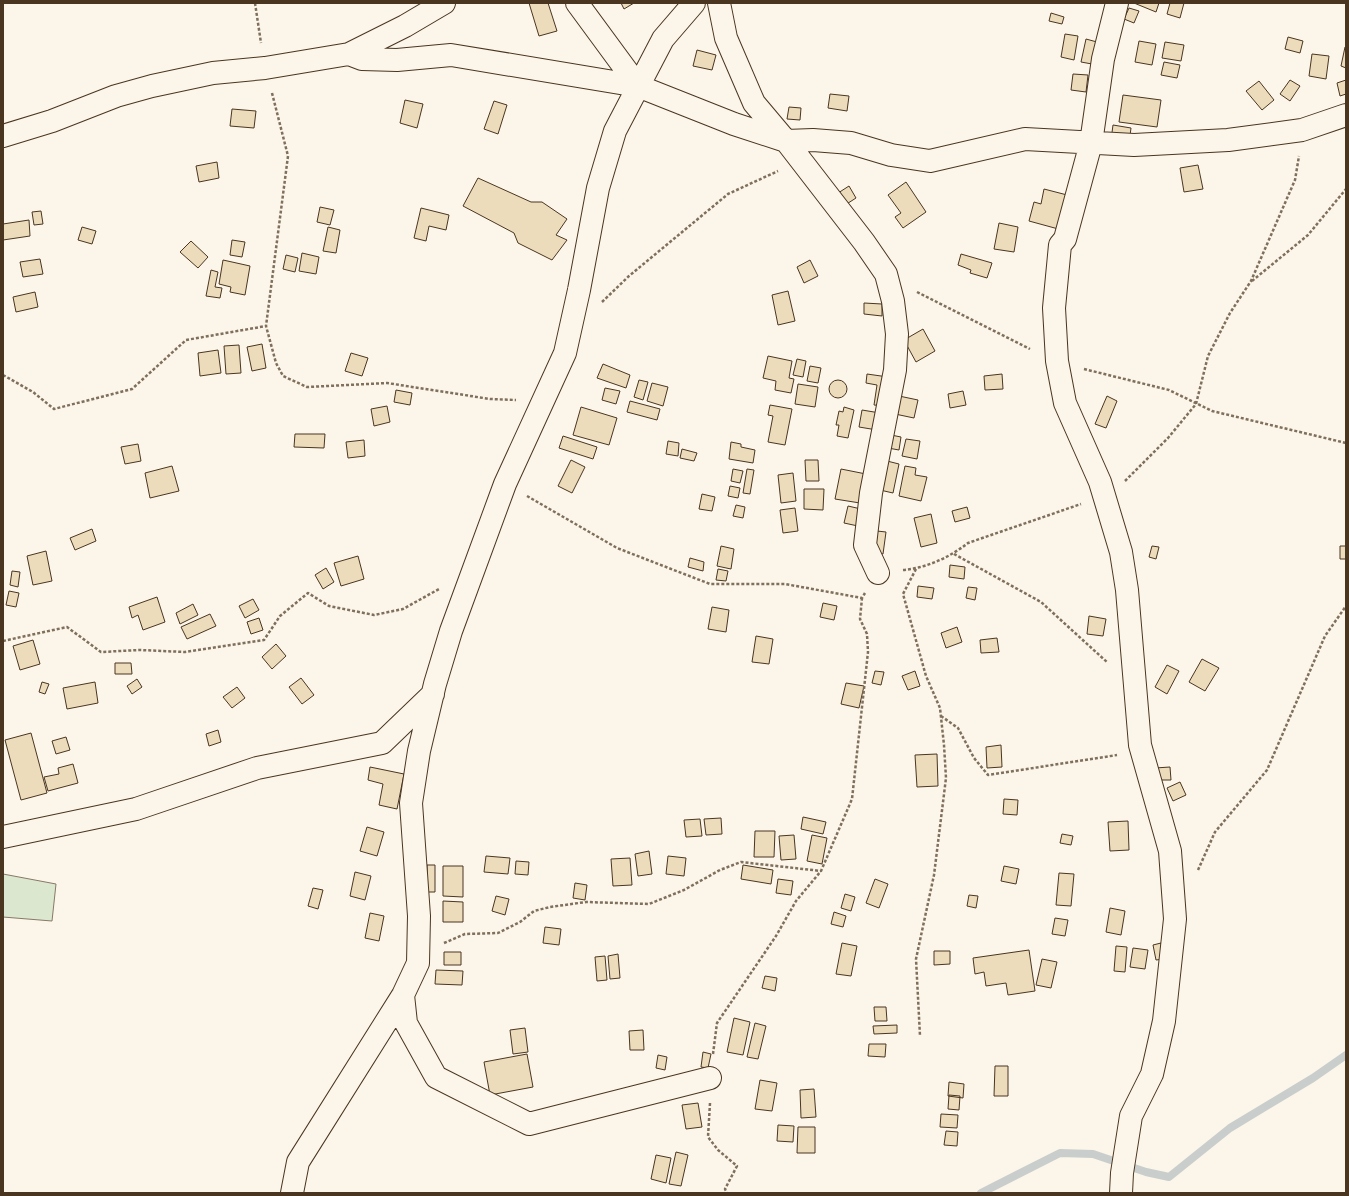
<svg xmlns="http://www.w3.org/2000/svg" width="1349" height="1196" viewBox="0 0 1349 1196" font-family="Rubik,sans-serif">
	<style>
		.grass { fill: #dce7d0; stroke: #887966 }
		.lines { fill: none; stroke-linecap: round; stroke-linejoin: round }
		.stream { stroke: #c9cecd; stroke-width: 8 }
		.building { fill: #ecdcbc; stroke: #4a3520 }
		.minor-casing { stroke: #4a3520; stroke-width: 24 }
		.path { stroke: #7f6f5c; stroke-width: 2.5; stroke-dasharray: 3 2; stroke-linecap: butt }
		.minor { stroke: #fbf6e9; stroke-width: 22 }
	</style>
	<rect width="100%" height="100%" fill="#fbf6e9"/>
	<path class="grass" d="M 3,874 L 56,884 L 52,921 L 3,917 Z"/>
	<g class="lines">
		<path class="stream" d="M 981,1193 L 1060,1153 L 1093,1154 L 1146,1172 L 1169,1177 L 1230,1128 L 1313,1078 L 1346,1055"/>
	</g>
	<path class="building" d="M 529,3 L 548,3 L 557,31 L 539,36 Z
		M 621,3 L 634,3 L 624,9 Z
		M 1134,3 L 1159,3 L 1156,12 Z
		M 1170,3 L 1184,3 L 1180,18 L 1167,14 Z
		M 1129,8 L 1139,11 L 1134,23 L 1124,19 Z
		M 1051,13 L 1064,17 L 1062,24 L 1049,21 Z
		M 1065,34 L 1078,36 L 1074,60 L 1061,57 Z
		M 1288,37 L 1303,41 L 1300,53 L 1285,49 Z
		M 1086,39 L 1097,42 L 1092,64 L 1081,62 Z
		M 1139,41 L 1156,44 L 1152,65 L 1135,62 Z
		M 1165,42 L 1184,45 L 1181,61 L 1162,58 Z
		M 1345,47 L 1346,48 L 1346,68 L 1341,66 Z
		M 697,50 L 716,55 L 712,70 L 693,66 Z
		M 1312,54 L 1329,56 L 1326,79 L 1309,76 Z
		M 1164,62 L 1180,65 L 1177,78 L 1161,75 Z
		M 1073,74 L 1088,75 L 1086,92 L 1071,90 Z
		M 1290,80 L 1300,86 L 1290,101 L 1280,94 Z
		M 1346,80 L 1346,94 L 1340,96 L 1337,83 Z
		M 1259,81 L 1274,100 L 1262,110 L 1246,91 Z
		M 830,94 L 849,96 L 847,111 L 828,108 Z
		M 1123,95 L 1161,100 L 1157,127 L 1119,122 Z
		M 405,100 L 423,104 L 417,128 L 400,123 Z
		M 494,101 L 507,105 L 498,134 L 484,129 Z
		M 789,107 L 801,108 L 800,120 L 787,119 Z
		M 232,109 L 256,111 L 254,128 L 230,126 Z
		M 1113,125 L 1131,128 L 1129,143 L 1111,140 Z
		M 217,162 L 219,178 L 199,182 L 196,166 Z
		M 1198,165 L 1203,189 L 1184,192 L 1180,168 Z
		M 478,178 L 531,202 L 542,202 L 567,219 L 556,235 L 567,240 L 552,260 L 518,243 L 514,233 L 463,206 Z
		M 906,182 L 926,212 L 903,228 L 895,217 L 901,213 L 888,195 Z
		M 849,186 L 856,198 L 842,207 L 835,195 Z
		M 1044,189 L 1071,196 L 1062,230 L 1029,221 L 1034,202 L 1041,204 Z
		M 320,207 L 334,210 L 330,225 L 317,222 Z
		M 421,208 L 449,215 L 446,230 L 429,226 L 426,241 L 414,238 Z
		M 41,211 L 43,224 L 34,225 L 32,212 Z
		M 29,220 L 30,236 L 3,240 L 3,224 Z
		M 999,223 L 1018,227 L 1014,252 L 994,249 Z
		M 82,227 L 96,231 L 92,244 L 78,240 Z
		M 328,227 L 340,230 L 336,253 L 323,251 Z
		M 232,240 L 245,242 L 242,257 L 230,255 Z
		M 191,241 L 208,257 L 198,268 L 180,252 Z
		M 302,253 L 319,257 L 316,274 L 299,271 Z
		M 961,254 L 992,263 L 987,278 L 970,273 L 971,270 L 958,265 Z
		M 286,255 L 298,258 L 295,272 L 283,269 Z
		M 40,259 L 43,274 L 23,277 L 20,262 Z
		M 223,260 L 250,266 L 245,295 L 230,292 L 231,287 L 219,284 Z
		M 810,260 L 818,276 L 804,283 L 797,267 Z
		M 211,270 L 218,272 L 215,287 L 222,288 L 220,298 L 206,296 Z
		M 788,291 L 795,321 L 778,325 L 772,295 Z
		M 35,292 L 38,307 L 16,312 L 13,297 Z
		M 864,303 L 882,304 L 882,316 L 864,314 Z
		M 923,329 L 935,351 L 916,362 L 904,340 Z
		M 262,344 L 266,368 L 252,371 L 247,347 Z
		M 239,345 L 241,373 L 226,374 L 224,346 Z
		M 218,350 L 221,373 L 200,376 L 198,353 Z
		M 351,353 L 368,358 L 362,376 L 345,371 Z
		M 768,356 L 792,361 L 789,378 L 794,379 L 791,393 L 775,390 L 776,381 L 763,378 Z
		M 797,359 L 806,361 L 803,377 L 793,375 Z
		M 603,364 L 630,375 L 626,388 L 597,378 Z
		M 810,366 L 821,368 L 818,383 L 807,381 Z
		M 867,374 L 888,377 L 885,406 L 874,405 L 877,385 L 866,383 Z
		M 1002,374 L 1003,389 L 985,390 L 984,376 Z
		M829 389a9 9 0 1 1 18 0a9 9 0 1 1-18 0Z
		M 639,380 L 648,382 L 643,400 L 634,397 Z
		M 652,383 L 668,387 L 663,406 L 647,401 Z
		M 798,384 L 818,387 L 815,407 L 795,404 Z
		M 605,388 L 620,391 L 616,404 L 602,400 Z
		M 396,390 L 412,393 L 410,405 L 394,402 Z
		M 963,391 L 966,405 L 950,408 L 948,394 Z
		M 899,396 L 918,400 L 914,418 L 895,414 Z
		M 1107,396 L 1117,401 L 1106,428 L 1095,424 Z
		M 630,401 L 660,409 L 657,420 L 627,412 Z
		M 770,405 L 792,409 L 785,445 L 768,442 L 773,416 L 768,415 Z
		M 387,406 L 390,422 L 374,426 L 371,409 Z
		M 581,407 L 617,418 L 609,445 L 573,435 Z
		M 844,407 L 854,410 L 848,438 L 837,436 L 839,425 L 836,425 L 839,411 L 843,412 Z
		M 862,410 L 880,413 L 877,430 L 859,427 Z
		M 295,434 L 325,434 L 324,448 L 294,447 Z
		M 891,435 L 901,437 L 899,450 L 888,448 Z
		M 563,436 L 597,447 L 593,459 L 559,448 Z
		M 906,439 L 920,441 L 917,459 L 902,456 Z
		M 364,440 L 365,456 L 348,458 L 346,442 Z
		M 668,441 L 679,443 L 678,456 L 666,454 Z
		M 731,442 L 741,444 L 741,447 L 755,450 L 753,463 L 729,459 Z
		M 138,444 L 141,461 L 125,464 L 121,447 Z
		M 682,449 L 697,453 L 694,461 L 680,458 Z
		M 571,460 L 585,467 L 572,493 L 558,486 Z
		M 805,460 L 818,460 L 819,481 L 806,481 Z
		M 887,461 L 899,464 L 893,493 L 880,490 Z
		M 172,466 L 179,491 L 150,498 L 145,473 Z
		M 905,466 L 916,468 L 915,475 L 927,477 L 921,501 L 899,496 Z
		M 733,469 L 743,471 L 740,483 L 731,481 Z
		M 747,469 L 754,470 L 750,494 L 743,493 Z
		M 841,469 L 866,474 L 860,503 L 835,499 Z
		M 793,473 L 796,501 L 781,503 L 778,475 Z
		M 730,486 L 740,488 L 738,498 L 728,496 Z
		M 804,489 L 824,489 L 823,510 L 804,509 Z
		M 702,494 L 715,497 L 712,511 L 699,509 Z
		M 736,505 L 745,507 L 743,518 L 733,516 Z
		M 848,506 L 861,509 L 858,526 L 844,523 Z
		M 967,507 L 970,518 L 955,522 L 952,511 Z
		M 795,508 L 798,531 L 783,533 L 780,510 Z
		M 931,514 L 937,543 L 921,547 L 914,518 Z
		M 92,529 L 96,541 L 75,550 L 70,538 Z
		M 877,531 L 886,532 L 883,554 L 874,553 Z
		M 721,546 L 734,549 L 731,569 L 717,566 Z
		M 1152,546 L 1159,547 L 1156,559 L 1149,557 Z
		M 1340,546 L 1346,546 L 1346,559 L 1340,559 Z
		M 46,551 L 52,581 L 33,585 L 27,556 Z
		M 358,556 L 364,579 L 341,586 L 334,563 Z
		M 690,558 L 704,562 L 703,571 L 688,567 Z
		M 950,565 L 965,567 L 964,579 L 949,577 Z
		M 326,568 L 334,582 L 323,589 L 315,575 Z
		M 718,569 L 728,571 L 726,581 L 716,580 Z
		M 12,571 L 20,572 L 18,587 L 10,585 Z
		M 918,586 L 934,588 L 932,599 L 917,597 Z
		M 968,587 L 977,588 L 975,600 L 966,598 Z
		M 9,591 L 19,593 L 16,607 L 6,605 Z
		M 157,597 L 165,622 L 143,630 L 138,615 L 132,618 L 129,607 Z
		M 253,599 L 259,610 L 245,618 L 239,606 Z
		M 823,603 L 837,606 L 834,620 L 820,617 Z
		M 193,604 L 198,615 L 180,624 L 176,613 Z
		M 712,607 L 729,610 L 726,632 L 708,629 Z
		M 210,614 L 216,626 L 187,639 L 181,627 Z
		M 1089,616 L 1106,619 L 1103,636 L 1087,634 Z
		M 259,618 L 263,630 L 251,634 L 247,622 Z
		M 957,627 L 962,642 L 946,648 L 941,633 Z
		M 756,636 L 773,639 L 769,664 L 752,662 Z
		M 997,638 L 999,652 L 981,653 L 980,640 Z
		M 33,640 L 40,664 L 20,670 L 13,646 Z
		M 276,644 L 286,656 L 272,669 L 262,657 Z
		M 1202,659 L 1219,668 L 1205,691 L 1189,682 Z
		M 115,663 L 131,663 L 132,674 L 115,674 Z
		M 1167,665 L 1179,671 L 1167,694 L 1155,687 Z
		M 875,671 L 884,672 L 881,685 L 872,683 Z
		M 915,671 L 920,686 L 908,690 L 902,676 Z
		M 301,678 L 314,695 L 302,704 L 289,687 Z
		M 137,679 L 142,687 L 132,694 L 127,686 Z
		M 42,682 L 49,684 L 45,694 L 39,692 Z
		M 95,682 L 98,703 L 67,709 L 63,688 Z
		M 846,683 L 864,686 L 859,708 L 841,704 Z
		M 237,687 L 245,698 L 232,708 L 223,697 Z
		M 218,730 L 221,742 L 209,746 L 206,734 Z
		M 31,733 L 47,793 L 21,800 L 5,740 Z
		M 66,737 L 70,750 L 56,754 L 52,741 Z
		M 1001,745 L 1002,767 L 987,768 L 986,747 Z
		M 937,754 L 938,786 L 917,787 L 915,755 Z
		M 73,764 L 78,783 L 48,791 L 44,777 L 59,774 L 58,768 Z
		M 370,767 L 404,774 L 397,809 L 379,805 L 383,784 L 368,780 Z
		M 1170,767 L 1171,780 L 1156,780 L 1155,768 Z
		M 1180,782 L 1186,795 L 1173,801 L 1167,788 Z
		M 1004,799 L 1018,800 L 1017,815 L 1003,814 Z
		M 803,817 L 826,822 L 823,834 L 801,829 Z
		M 721,818 L 722,834 L 706,835 L 704,819 Z
		M 700,819 L 702,836 L 686,837 L 684,820 Z
		M 1128,821 L 1129,850 L 1110,851 L 1108,822 Z
		M 367,827 L 384,832 L 377,856 L 360,851 Z
		M 755,831 L 775,831 L 774,857 L 754,857 Z
		M 1062,834 L 1073,836 L 1071,845 L 1060,843 Z
		M 794,835 L 796,859 L 781,860 L 779,836 Z
		M 812,835 L 827,838 L 822,864 L 807,861 Z
		M 649,851 L 652,874 L 638,876 L 635,854 Z
		M 486,856 L 510,858 L 508,874 L 484,872 Z
		M 668,856 L 686,858 L 684,876 L 666,874 Z
		M 630,858 L 632,885 L 613,886 L 611,859 Z
		M 516,861 L 529,862 L 528,875 L 515,874 Z
		M 427,865 L 435,865 L 435,892 L 427,892 Z
		M 743,865 L 773,870 L 771,884 L 741,879 Z
		M 443,866 L 463,866 L 463,897 L 443,896 Z
		M 1004,866 L 1019,869 L 1016,884 L 1001,881 Z
		M 355,872 L 371,876 L 365,900 L 350,896 Z
		M 1059,873 L 1074,874 L 1071,906 L 1056,905 Z
		M 778,879 L 793,881 L 791,895 L 776,893 Z
		M 875,879 L 888,884 L 879,908 L 866,903 Z
		M 575,883 L 587,885 L 585,900 L 573,898 Z
		M 313,888 L 323,890 L 318,909 L 308,906 Z
		M 845,894 L 855,897 L 851,911 L 841,908 Z
		M 969,895 L 978,896 L 976,908 L 967,906 Z
		M 496,896 L 509,899 L 505,915 L 492,911 Z
		M 443,901 L 463,902 L 463,922 L 443,922 Z
		M 1110,908 L 1125,911 L 1121,935 L 1106,932 Z
		M 834,912 L 846,916 L 843,927 L 831,924 Z
		M 370,913 L 384,916 L 379,941 L 365,938 Z
		M 1055,918 L 1068,920 L 1065,936 L 1052,934 Z
		M 545,927 L 561,929 L 559,945 L 543,943 Z
		M 842,943 L 857,946 L 851,976 L 836,974 Z
		M 1161,943 L 1164,959 L 1156,960 L 1153,945 Z
		M 1116,946 L 1127,947 L 1125,972 L 1114,971 Z
		M 1133,948 L 1148,950 L 1145,969 L 1130,967 Z
		M 1029,950 L 1035,991 L 1008,995 L 1006,983 L 986,986 L 984,972 L 975,974 L 973,958 Z
		M 934,951 L 950,951 L 950,964 L 934,965 Z
		M 444,952 L 461,952 L 461,965 L 444,965 Z
		M 618,954 L 620,978 L 610,979 L 608,956 Z
		M 605,956 L 607,980 L 597,981 L 595,957 Z
		M 1042,959 L 1057,962 L 1051,988 L 1036,985 Z
		M 436,970 L 463,971 L 462,985 L 435,984 Z
		M 765,976 L 777,978 L 775,991 L 762,988 Z
		M 874,1007 L 886,1007 L 887,1021 L 875,1021 Z
		M 734,1018 L 750,1022 L 743,1055 L 727,1052 Z
		M 755,1023 L 766,1026 L 758,1059 L 747,1057 Z
		M 897,1025 L 897,1033 L 874,1034 L 873,1026 Z
		M 525,1028 L 528,1052 L 513,1054 L 510,1030 Z
		M 643,1030 L 644,1050 L 630,1050 L 629,1031 Z
		M 869,1044 L 886,1044 L 885,1057 L 868,1056 Z
		M 703,1052 L 711,1054 L 708,1068 L 701,1067 Z
		M 527,1054 L 533,1087 L 490,1095 L 484,1062 Z
		M 658,1055 L 667,1057 L 665,1070 L 656,1068 Z
		M 995,1066 L 1008,1066 L 1008,1096 L 994,1096 Z
		M 760,1080 L 777,1083 L 772,1111 L 755,1109 Z
		M 949,1082 L 964,1084 L 963,1098 L 948,1096 Z
		M 814,1089 L 816,1117 L 801,1118 L 800,1090 Z
		M 949,1095 L 960,1096 L 959,1110 L 948,1109 Z
		M 698,1103 L 702,1127 L 686,1129 L 682,1105 Z
		M 941,1114 L 958,1115 L 957,1128 L 940,1127 Z
		M 778,1125 L 794,1126 L 793,1142 L 777,1141 Z
		M 798,1127 L 815,1127 L 815,1153 L 797,1153 Z
		M 946,1131 L 958,1132 L 957,1146 L 944,1145 Z
		M 676,1152 L 688,1155 L 681,1186 L 669,1184 Z
		M 656,1155 L 671,1158 L 666,1183 L 651,1179 Z"/>
	<g class="lines">
		<g class="minor-casing">
			<path id="minor" d="M 577,3 L 638,86
				M 719,3 L 726,38 L 754,103 L 786,141 L 864,242 L 886,274 L 893,301 L 897,334 L 895,370 L 871,493 L 865,545 L 878,573
				M 1117,3 L 1103,59 L 1091,143 L 1065,239 L 1060,245 L 1054,308 L 1057,361 L 1065,403 L 1100,482 L 1121,552 L 1127,590 L 1140,745 L 1170,851 L 1175,919 L 1164,1021 L 1152,1074 L 1131,1116 L 1122,1173 L 1121,1193
				M 349,54 L 362,59 L 397,60 L 451,55 L 638,86 L 734,124 L 786,141 L 813,140 L 851,143 L 891,155 L 930,161 L 1025,139 L 1134,145 L 1228,140 L 1302,130 L 1346,115
				M 3,136 L 52,121 L 116,96 L 152,86 L 213,73 L 265,68 L 349,54 L 405,26 L 444,3
				M 3,837 L 136,809 L 257,768 L 382,743 L 433,694
				M 403,995 L 406,1023 L 436,1077 L 529,1124 L 710,1078
				M 292,1193 L 298,1162 L 403,995 L 418,963 L 419,916 L 411,803 L 419,751 L 435,684 L 451,631 L 505,484 L 565,353 L 579,290 L 598,188 L 615,131 L 663,39 L 694,3"/>
		</g>
		<path class="path" d="M 255,3 L 261,43
			M 272,93 L 288,156 L 266,326 L 276,363 L 283,376 L 307,387 L 387,383 L 490,399 L 516,400
			M 1252,281 L 1308,235 L 1346,189
			M 917,292 L 1030,349
			M 602,302 L 629,276 L 728,194 L 778,171
			M 1084,369 L 1169,390 L 1212,411 L 1346,443
			M 3,375 L 33,392 L 54,409 L 132,389 L 186,340 L 266,326
			M 1125,481 L 1168,438 L 1196,404 L 1208,356 L 1230,313 L 1251,281 L 1295,180 L 1299,156
			M 527,496 L 617,548 L 710,584 L 785,584 L 862,598 L 865,593
			M 954,554 L 1041,602 L 1108,663
			M 916,569 L 903,594 L 926,676 L 940,708 L 944,745 L 946,778 L 934,875 L 916,959 L 920,1036
			M 903,570 C 927,568 950,557 968,543 L 1081,504
			M 3,641 L 67,627 L 101,652 L 140,650 L 185,652 L 264,640 L 280,616 L 308,593 L 329,606 L 374,615 L 403,609 L 439,589
			M 941,716 L 958,728 L 974,758 L 988,775 L 1117,755
			M 1198,870 L 1215,832 L 1267,770 L 1325,636 L 1346,606
			M 444,943 L 465,934 L 498,933 L 520,922 L 534,911 L 550,907 L 586,902 L 649,904 L 684,890 L 720,870 L 741,862 L 821,871
			M 713,1054 L 717,1023 L 776,936 L 796,901 L 821,871 L 852,799 L 868,652 L 867,634 L 860,619 L 862,598
			M 710,1103 L 708,1137 L 718,1150 L 737,1166 L 725,1189 L 727,1193"/>
		<use href="#minor" class="minor"/>
	</g>
	<rect width="1349" height="1196" fill="none" stroke="#4a3520" stroke-width="8"/>
</svg>
